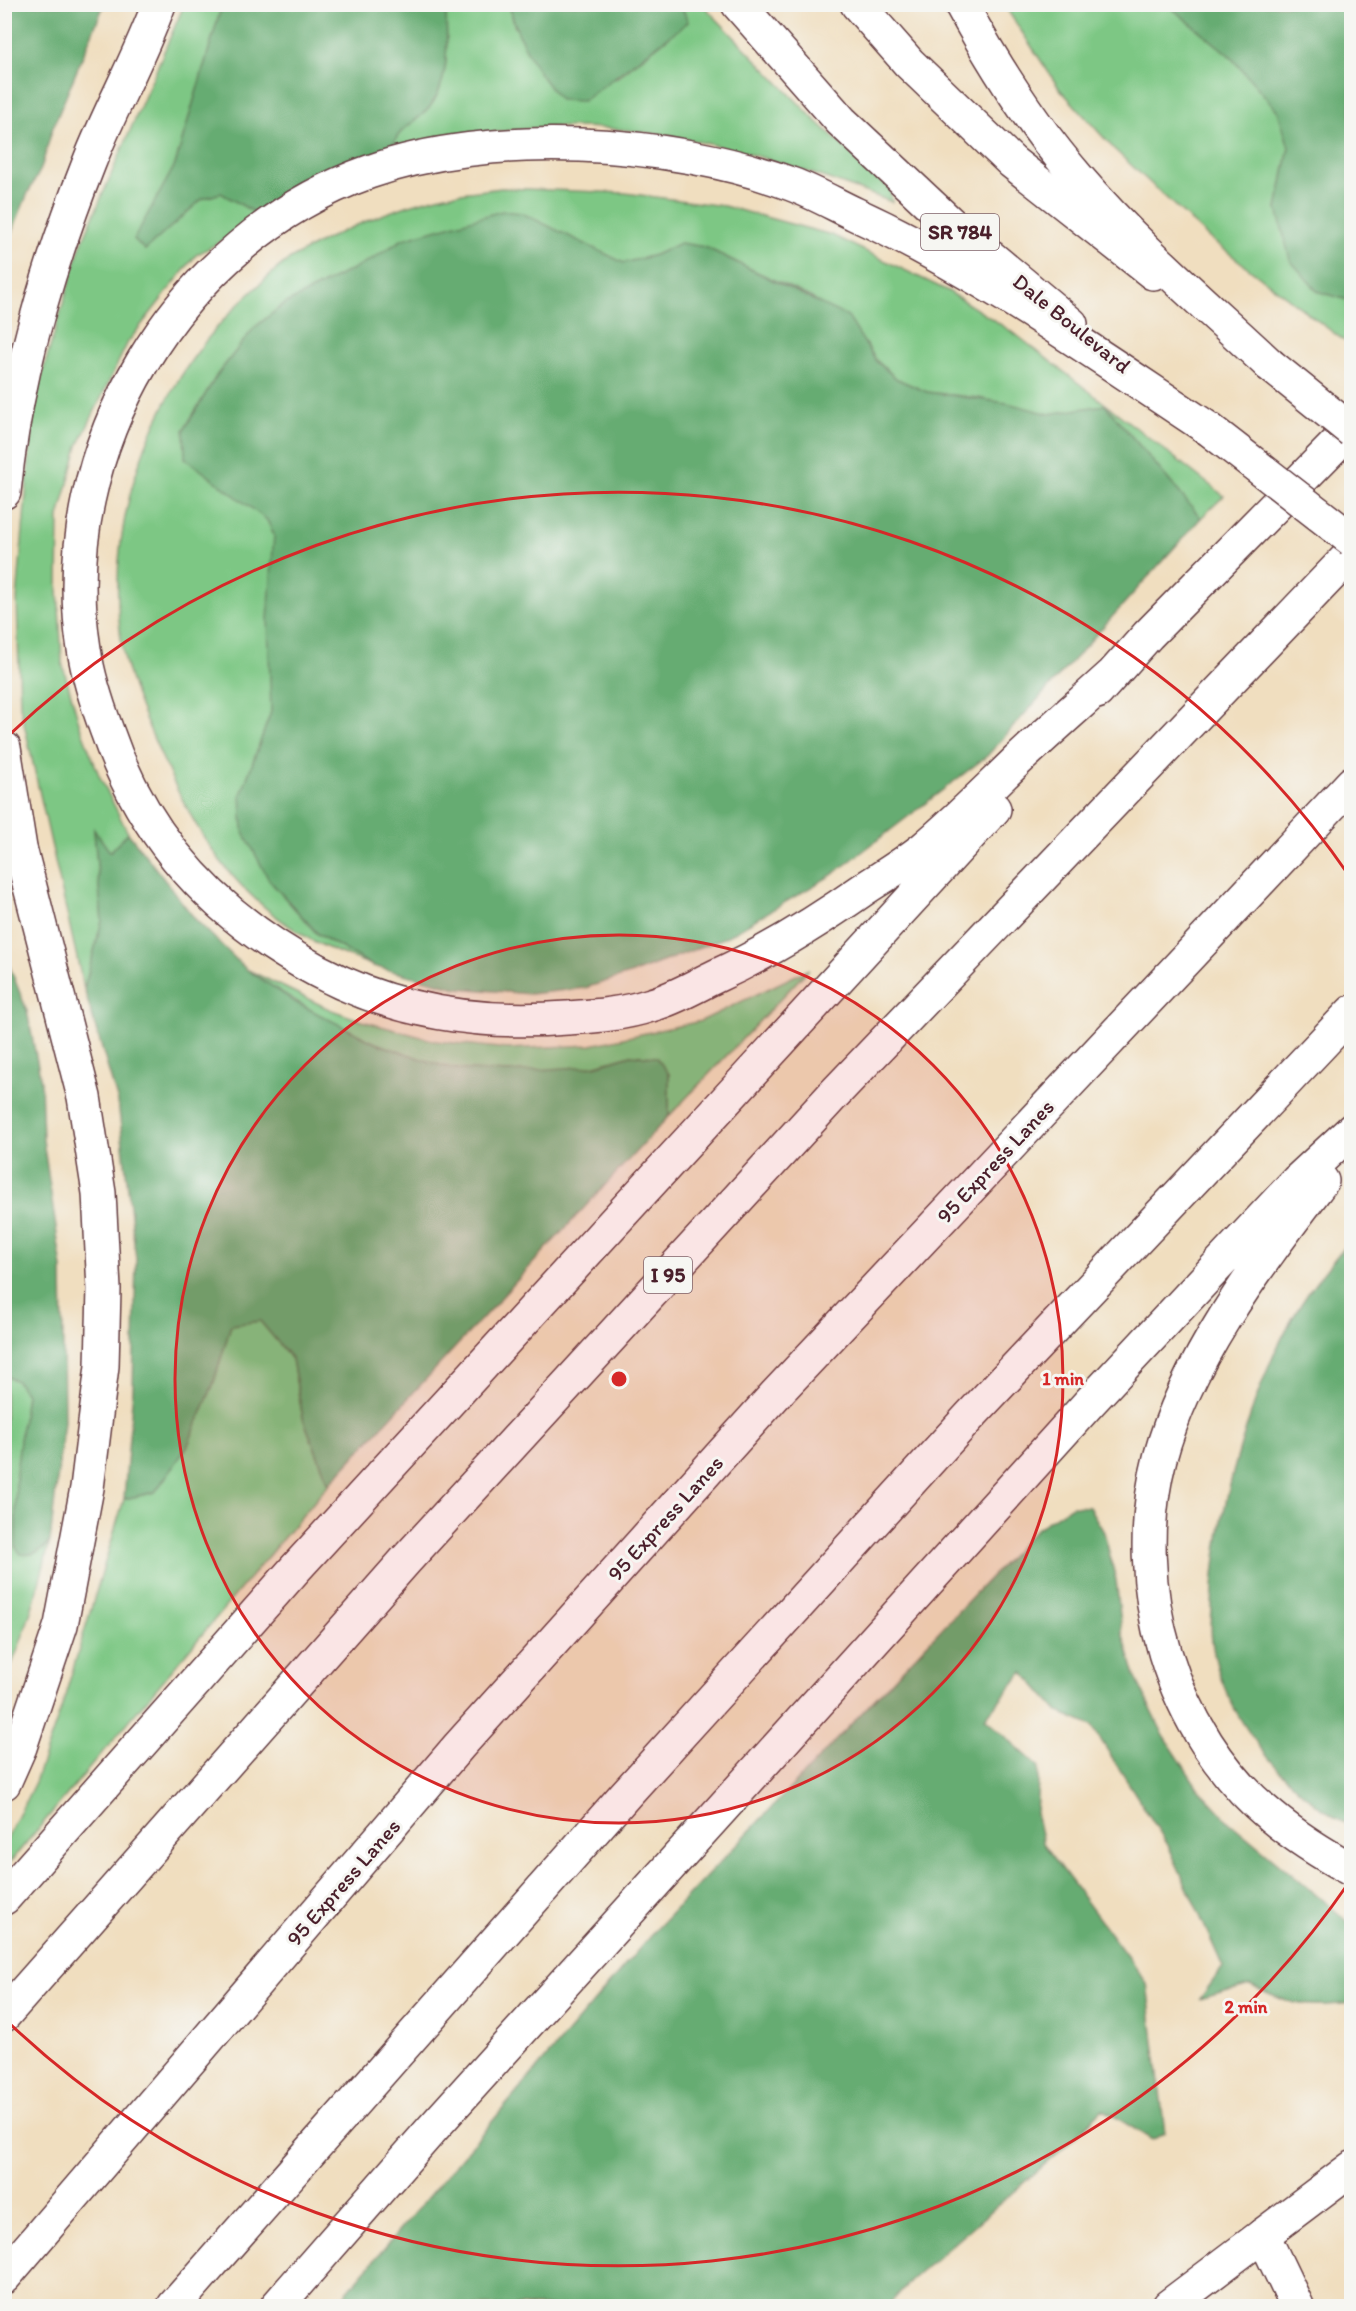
<svg xmlns="http://www.w3.org/2000/svg" width="1356" height="2311" viewBox="0 0 1356 2311" font-family="Itim,sans-serif">
	<style>
		.green { fill: #7dc784; stroke: #647358; stroke-width: 1.5 }
		.forest { fill: #66ac72; stroke: #58664e; stroke-width: 1.5 }
		.lines { fill: none; stroke-linecap: round; stroke-linejoin: round }
		.street-casing { stroke: #633c41; stroke-width: 36 }
		.secondary-casing { stroke: #633c41; stroke-width: 36 }
		.primary-casing { stroke: #633c41; stroke-width: 36 }
		.highway-casing { stroke: #633c41; stroke-width: 36 }
		.street { stroke: #fff; stroke-width: 33 }
		.secondary { stroke: #fff; stroke-width: 33 }
		.primary { stroke: #fff; stroke-width: 33 }
		.highway { stroke: #fff; stroke-width: 33 }
		.primary-bridge-casing { stroke: #633c41; stroke-width: 36; stroke-linecap: butt }
		.primary-bridge { stroke: #fff; stroke-width: 33 }
		.ring { fill: none; stroke: #d62828; stroke-width: 3 }
		.labels { text-anchor: middle; stroke-width: 6; stroke-linejoin: round; paint-order: stroke }
		.shield { fill: #f6f6f2; stroke: #7e6067; stroke-width: 1.5 }
		.shield-label { font-size: 21px; font-weight: bold; fill: #4a1f2b }
		.street-label { font-size: 22px; fill: #4a1f2b; stroke: #f6f6f2 }
		.centre { fill: #d62828; stroke: #f6f6f2; stroke-width: 3 }
		.ring-label { font-size: 18px; text-anchor: middle; font-weight: bold; fill: #d62828; stroke: #f6f6f2; stroke-width: 6; stroke-linejoin: round; paint-order: stroke }
	</style>
	<rect width="100%" height="100%" fill="#f6f6f2"/>
	<filter id="ink" filterUnits="userSpaceOnUse"><feTurbulence type="fractalNoise" baseFrequency=".0167" numOctaves="2"/><feDisplacementMap in="SourceGraphic" scale="12" xChannelSelector="R" yChannelSelector="G"/><feConvolveMatrix kernelMatrix="1 2 1 2 8 2 1 2 1" color-interpolation-filters="sRGB"/></filter>
	<filter id="wash" filterUnits="userSpaceOnUse"><feTurbulence type="fractalNoise" baseFrequency=".008" numOctaves="4" result="noise"/><feDisplacementMap in="SourceGraphic" scale="24" xChannelSelector="R" yChannelSelector="G"/><feGaussianBlur stdDeviation="1.35" result="paint"/><feColorMatrix in="noise" values="0 0 0 0 0 0 0 0 0 0 0 0 0 0 0 0 0 1.4 0 .05"/><feComposite in="paint" operator="in"/></filter>
	<g filter="url(#wash)">
		<rect width="100%" height="100%" fill="#f0debf"/>
		<path class="green" d="M 184,5 L 222,5 L 175,165 L 135,239 L 145,250 L 202,199 L 221,193 L 264,218 L 196,255 L 128,342 L 78,446 L 59,517 L 58,588 L 62,663 L 80,726 L 99,775 L 128,833 L 110,852 L 94,831 L 102,921 L 84,989 L 20,706 L 17,599 L 34,401 L 80,247 Z
			M 446,5 L 509,5 L 515,28 L 615,79 L 688,22 L 681,5 L 703,5 L 812,117 L 890,189 L 892,202 C 786,162 675,125 560,127 C 504,129 448,139 392,148 C 397,128 416,123 429,108 C 452,79 446,39 446,5 Z
			M 1004,5 L 1168,5 L 1229,55 L 1278,111 L 1289,147 L 1277,209 L 1317,291 L 1351,301 L 1351,346 L 1209,238 L 1114,149 L 1059,88 Z
			M 501,188 L 625,193 L 724,206 L 832,235 L 948,291 L 1014,333 L 1224,496 L 1201,518 L 1105,405 L 1049,414 L 979,398 L 927,392 L 897,379 L 876,360 L 866,344 L 812,298 L 705,247 L 680,243 L 655,255 L 624,263 L 593,248 L 403,239 L 374,258 L 283,305 L 254,328 L 217,375 L 184,430 L 267,520 L 274,535 L 271,712 L 241,795 L 269,880 L 317,934 L 373,966 C 352,957 328,950 308,938 C 231,893 195,832 160,753 C 144,716 126,678 121,639 C 103,511 159,372 256,288 C 266,279 277,267 289,260 C 332,233 397,206 446,195 C 464,192 483,191 501,188 Z
			M 246,969 L 329,1009 L 362,1021 L 436,1041 L 508,1049 L 591,1045 L 701,1021 L 809,969 L 669,1116 L 669,1074 L 631,1055 C 620,1058 608,1062 596,1065 C 567,1072 479,1075 451,1068 C 376,1051 309,1011 246,969 Z
			M 260,1321 L 292,1359 L 303,1418 L 329,1484 L 5,1868 L 4,1845 L 35,1782 L 61,1709 L 124,1499 L 155,1492 L 187,1447 L 213,1385 L 231,1324 Z
			M 5,1375 L 17,1381 L 26,1394 L 16,1473 L 16,1530 L 44,1549 L 50,1541 C 38,1589 26,1635 5,1680 Z"/>
		<path class="forest" d="M 4,5 L 104,5 L 52,130 L 41,169 L 28,193 L 5,249 Z
			M 222,5 L 446,5 C 446,39 452,79 429,108 C 416,123 397,128 392,148 L 323,180 L 264,218 L 221,193 L 202,199 L 145,250 L 134,239 L 175,165 Z
			M 509,5 L 681,5 L 688,22 L 583,101 L 560,100 C 536,72 518,40 509,5 Z
			M 1168,5 L 1351,5 L 1351,301 L 1317,291 L 1290,260 L 1277,209 L 1289,147 L 1278,111 L 1229,55 Z
			M 502,211 L 522,213 L 624,263 L 655,255 L 680,243 L 705,247 L 848,317 L 876,361 L 897,379 L 927,392 L 1007,403 L 1049,414 L 1105,405 L 1201,518 L 987,756 L 832,875 L 724,938 L 639,971 L 585,988 L 530,994 L 457,988 L 373,966 L 318,934 L 269,880 L 243,831 L 241,795 L 271,712 L 268,620 L 274,535 L 267,520 L 185,458 L 184,430 L 217,375 L 254,328 L 283,305 L 374,258 L 403,239 Z
			M 94,829 L 110,852 L 128,833 L 195,919 L 246,969 L 297,1003 L 375,1043 L 452,1069 L 508,1072 L 594,1066 L 631,1055 L 656,1057 L 669,1074 L 669,1116 L 329,1484 L 303,1418 L 292,1359 L 260,1321 L 231,1325 L 213,1385 L 187,1447 L 155,1492 L 124,1499 L 133,1388 L 136,1259 L 118,1102 L 84,989 L 102,921 Z
			M 5,955 L 27,1011 L 41,1081 L 43,1140 L 62,1268 L 64,1421 L 50,1541 C 42,1551 34,1556 21,1554 L 16,1548 L 16,1473 L 26,1394 L 17,1381 L 4,1375 Z
			M 1351,1238 L 1351,1827 C 1287,1792 1221,1715 1212,1641 C 1210,1629 1212,1616 1212,1605 C 1215,1513 1255,1371 1307,1295 C 1320,1275 1337,1257 1351,1238 Z
			M 1072,1506 L 1089,1507 L 1104,1532 L 1116,1580 L 1122,1632 L 1135,1676 L 1164,1736 L 1198,1788 L 1229,1822 L 1351,1924 L 1351,2003 C 1307,2008 1290,2006 1250,1985 L 1200,1999 L 1223,1967 L 1168,1845 L 1092,1726 L 1059,1712 L 1023,1672 L 985,1718 L 1039,1767 L 1036,1813 L 1043,1843 L 1147,1983 L 1165,2133 L 1152,2140 L 1103,2109 L 1065,2147 L 910,2281 L 888,2306 L 335,2306 L 650,1936 L 1037,1528 Z"/>
	</g>
	<g filter="url(#ink)">
		<g class="lines">
			<g class="street-casing">
				<path id="street" d="M 1263,2235 L 1352,2168"/>
			</g>
			<g class="secondary-casing">
				<path id="secondary" d="M 1169,2306 L 1263,2235 L 1297,2306"/>
			</g>
			<g class="primary-casing">
				<path id="primary" d="M 738,4 L 841,121 L 951,224 L 1071,324
					M 857,4 L 909,63 L 1012,162 L 1153,273"/>
			</g>
			<g class="highway-casing">
				<path id="highway" d="M 961,4 C 994,65 1033,126 1078,178 C 1136,246 1205,304 1270,365
					M 4,492 C 15,378 47,269 89,163 C 110,109 139,59 159,4
					M 1112,675 C 1080,704 1048,732 1017,761 C 986,791 956,821 923,849 C 904,864 884,876 864,889 C 817,922 769,952 716,976 C 695,986 674,999 651,1005 C 624,1014 595,1016 567,1018 C 480,1025 395,1012 318,971 C 218,918 144,839 107,731 C 97,704 88,677 84,649 C 52,449 179,239 369,172 C 490,129 671,139 791,184 C 813,192 834,204 855,214 C 981,272 1094,353 1209,429
					M 1097,692 L 1148,635 L 1352,428
					M 4,748 L 20,848 L 84,1097 L 99,1193 L 104,1289 L 102,1366 L 87,1488 L 61,1625 L 20,1747 L 4,1783
					M 1322,1181 C 1260,1263 1187,1357 1160,1458 C 1127,1585 1170,1733 1272,1817 C 1297,1838 1323,1854 1352,1870
					M 4,1898 L 296,1568 L 994,809
					M 4,2015 L 406,1560 L 835,1093 L 1352,553
					M 4,2277 L 459,1746 L 776,1394 L 1352,783
					M 174,2306 L 626,1794 L 969,1417 L 1352,1012
					M 277,2306 L 432,2129 L 1090,1402 L 1297,1181 L 1352,1130"/>
			</g>
			<use href="#street" class="street"/>
			<use href="#secondary" class="secondary"/>
			<use href="#primary" class="primary"/>
			<use href="#highway" class="highway"/>
			<g class="primary-bridge-casing">
				<path id="primary-bridge" d="M 1270,365 L 1352,431
					M 1209,429 L 1352,540"/>
			</g>
			<use href="#primary-bridge" class="primary-bridge"/>
		</g>
	</g>
	<circle cx="619" cy="1379" r="444" fill="#d62828" fill-opacity=".12"/>
	<g class="ring">
		<circle cx="619" cy="1379" r="444"/>
		<path d="M1350 1881A887 887 0 0 1 8 2022M8 736A887 887 0 0 1 1350 877"/>
	</g>
	<g class="labels">
		<g class="shield">
			<rect x="921" y="214" width="78" height="36" rx="4.5"/>
			<rect x="644" y="1257" width="48" height="36" rx="4.5"/>
		</g>
		<g class="shield-label">
			<text x="960" y="239">SR 784</text>
			<text x="668" y="1282">I 95</text>
		</g>
		<g class="street-label">
			<text transform="translate(1072 323) rotate(39)" y="8">Dale Boulevard</text>
			<text transform="translate(995 1161) rotate(-47)" y="8">95 Express Lanes</text>
			<text transform="translate(665 1518) rotate(-48)" y="8">95 Express Lanes</text>
			<text transform="translate(343 1882) rotate(-49)" y="8">95 Express Lanes</text>
		</g>
	</g>
	<circle cx="619" cy="1379" r="9" class="centre"/>
	<g class="ring-label">
		<text x="1063" y="1385">1 min</text>
		<text x="1246" y="2013">2 min</text>
	</g>
	<rect width="1356" height="2311" fill="none" stroke="#f6f6f2" stroke-width="24"/>
</svg>
